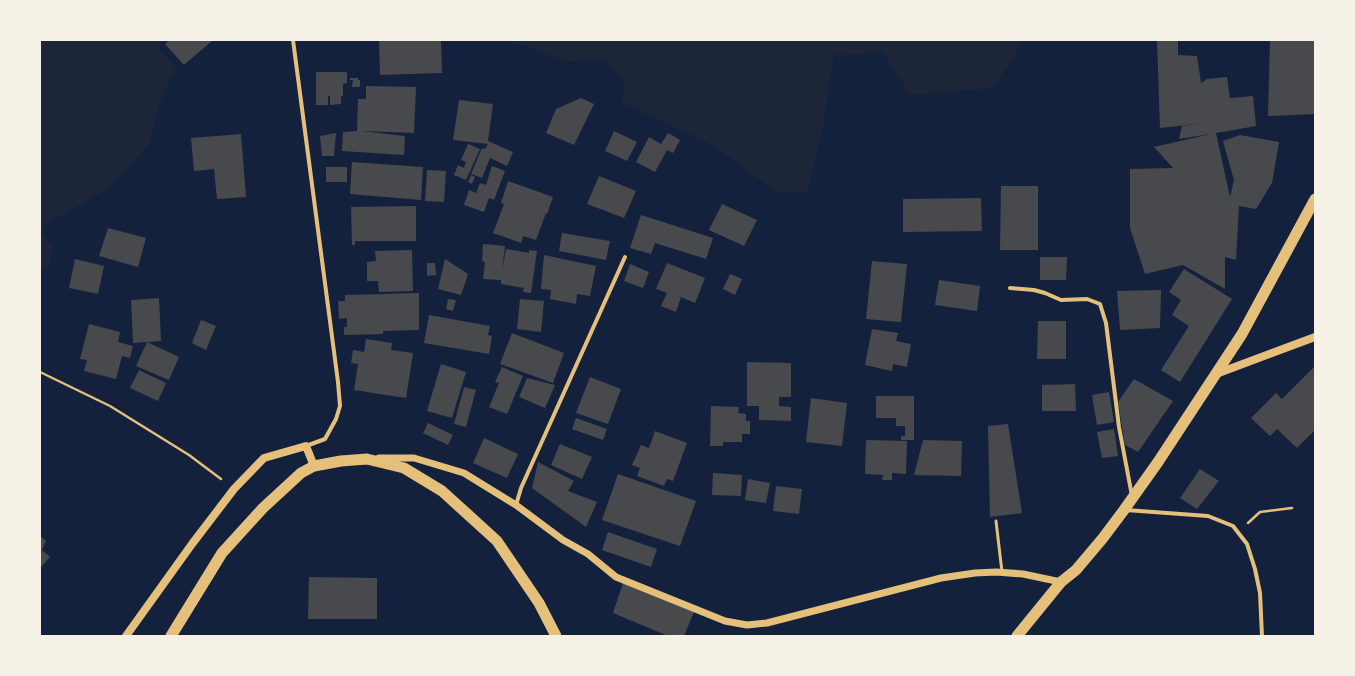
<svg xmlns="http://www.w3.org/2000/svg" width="1355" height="676" viewBox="0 0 1355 676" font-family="Karla,sans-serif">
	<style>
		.green { fill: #1d2539 }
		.building { fill: #48494c }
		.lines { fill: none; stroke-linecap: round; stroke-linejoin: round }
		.path { stroke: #e5c07b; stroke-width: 2.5 }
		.service { stroke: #e5c07b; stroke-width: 3 }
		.minor { stroke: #e5c07b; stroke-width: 4 }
		.tertiary { stroke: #e5c07b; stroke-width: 7 }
		.secondary { stroke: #e5c07b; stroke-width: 8 }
		.trunk { stroke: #e5c07b; stroke-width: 11 }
	</style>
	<rect width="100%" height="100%" fill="#14213d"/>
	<path class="green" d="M 40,40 L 162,40 L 159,50 L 177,69 L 164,90 L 149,144 L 112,186 L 40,228 L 54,250 L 48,268 L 40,267 Z
		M 510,40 L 1022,40 L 1016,54 L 993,88 L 911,95 L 882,52 L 833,56 L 824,121 L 808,192 L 778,193 L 713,145 L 622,103 L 624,80 L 604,59 L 566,62 Z"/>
	<path class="building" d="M 170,40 L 213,40 L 184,65 L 165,44 Z
		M 379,40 L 441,40 L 442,73 L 380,75 Z
		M 1157,40 L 1178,40 L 1178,55 L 1197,56 L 1201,83 L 1207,79 L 1227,77 L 1230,98 L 1253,96 L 1256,126 L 1216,133 L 1230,197 L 1234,180 L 1223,141 L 1240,135 L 1279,142 L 1272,183 L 1256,209 L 1239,206 L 1236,260 L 1225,257 L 1225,289 L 1183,265 L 1145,274 L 1130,228 L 1130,169 L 1173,168 L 1154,147 L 1211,134 L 1179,139 L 1182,126 L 1197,124 L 1160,128 Z
		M 1270,40 L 1315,40 L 1315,114 L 1268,116 Z
		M 316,72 L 347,72 L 347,83 L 343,84 L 343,96 L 341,96 L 341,104 L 330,105 L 330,96 L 328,96 L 328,105 L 316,105 Z
		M 350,78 L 358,78 L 358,80 L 360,80 L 360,87 L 352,87 L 353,80 L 350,80 Z
		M 366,86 L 416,87 L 414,133 L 361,131 L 405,136 L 404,155 L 342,151 L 343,132 L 357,131 L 358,99 L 366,99 Z
		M 581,98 L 594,104 L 574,145 L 546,133 L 556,109 Z
		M 459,100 L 493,104 L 488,141 L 513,152 L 507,166 L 490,158 L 482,178 L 471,174 L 482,148 L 485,149 L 488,144 L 453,140 Z
		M 614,131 L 637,142 L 627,161 L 605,151 Z
		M 336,133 L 334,156 L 322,156 L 320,136 Z
		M 668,133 L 680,140 L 673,153 L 667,150 L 655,172 L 636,162 L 649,137 L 661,144 Z
		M 241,134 L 246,197 L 217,199 L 214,169 L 194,171 L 191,138 Z
		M 468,144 L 480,149 L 466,180 L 454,175 L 458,165 L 464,168 L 466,162 L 461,160 Z
		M 352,162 L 423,167 L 421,200 L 350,194 Z
		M 492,166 L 505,171 L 494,200 L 489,198 L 484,212 L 464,205 L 469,190 L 476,193 L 480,183 L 486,185 Z
		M 326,167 L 347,167 L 347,182 L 326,182 Z
		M 427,170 L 446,171 L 444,202 L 425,201 Z
		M 471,175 L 475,177 L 472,184 L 468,182 Z
		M 599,176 L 636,191 L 624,218 L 587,204 Z
		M 508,181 L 553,197 L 547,214 L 546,213 L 536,240 L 523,236 L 521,243 L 493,233 L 504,204 L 501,203 Z
		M 1001,186 L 1038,186 L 1038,250 L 1000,250 Z
		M 981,198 L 982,231 L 903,232 L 903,199 Z
		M 722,204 L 757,220 L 744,246 L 709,230 Z
		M 416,206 L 416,241 L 355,241 L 355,245 L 352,245 L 351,207 Z
		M 641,215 L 713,238 L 706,259 L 655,243 L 651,254 L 630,248 Z
		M 108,228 L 146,238 L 138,267 L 99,256 Z
		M 562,233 L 610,241 L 606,260 L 559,251 Z
		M 483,244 L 505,246 L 502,272 L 506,249 L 529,253 L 529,250 L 537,251 L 531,293 L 523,292 L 524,288 L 501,284 L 501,280 L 483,279 L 485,262 L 482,261 Z
		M 412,250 L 413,291 L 379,292 L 378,281 L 367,281 L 367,262 L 376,261 L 375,251 Z
		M 544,255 L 596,266 L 590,296 L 577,294 L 576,304 L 550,299 L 551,290 L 541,289 Z
		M 1040,257 L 1067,257 L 1066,280 L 1040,280 Z
		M 75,259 L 104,266 L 98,294 L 69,288 Z
		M 445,259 L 468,274 L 461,295 L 438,289 Z
		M 872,261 L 907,264 L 901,322 L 866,319 Z
		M 427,263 L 435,263 L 436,275 L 427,276 Z
		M 667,263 L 705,278 L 695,303 L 681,297 L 676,312 L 661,306 L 667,293 L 656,289 Z
		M 630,264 L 649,272 L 643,288 L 624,281 Z
		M 1184,269 L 1232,299 L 1180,382 L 1161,370 L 1189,326 L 1172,315 L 1181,300 L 1169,292 Z
		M 730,274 L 742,279 L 735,295 L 723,289 Z
		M 939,280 L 980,286 L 977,311 L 935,305 Z
		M 1161,290 L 1160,328 L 1120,330 L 1117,291 Z
		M 419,293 L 419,330 L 383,331 L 383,334 L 344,335 L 344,327 L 347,327 L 347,318 L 339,319 L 338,301 L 345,301 L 345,295 Z
		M 159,298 L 161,341 L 133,343 L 131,300 Z
		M 448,299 L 456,300 L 453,311 L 446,309 Z
		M 520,299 L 544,301 L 541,332 L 517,329 Z
		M 429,315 L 490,326 L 488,335 L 492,336 L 489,354 L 424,343 Z
		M 201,320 L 216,326 L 206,350 L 192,343 Z
		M 1038,321 L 1066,321 L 1066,359 L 1037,359 Z
		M 89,324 L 120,332 L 118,342 L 133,346 L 130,358 L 122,356 L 116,379 L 84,371 L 87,360 L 80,359 Z
		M 872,329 L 898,333 L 896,341 L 911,344 L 907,367 L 893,364 L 892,371 L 865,365 Z
		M 512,333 L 564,353 L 553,383 L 500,364 Z
		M 366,339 L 392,343 L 391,350 L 413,353 L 406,398 L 354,390 L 358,364 L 351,363 L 353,350 L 364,352 Z
		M 147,342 L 179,357 L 169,380 L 136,366 Z
		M 747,362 L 791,363 L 791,397 L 779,397 L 779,406 L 791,407 L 791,421 L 759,420 L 759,406 L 747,406 Z
		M 441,364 L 466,372 L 452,418 L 427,411 Z
		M 1315,366 L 1315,430 L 1297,448 L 1277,429 L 1270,436 L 1251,418 L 1276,393 L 1282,399 Z
		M 502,367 L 523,376 L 507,414 L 489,407 L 499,383 L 495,382 Z
		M 139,370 L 166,383 L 158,401 L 130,388 Z
		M 590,377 L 621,389 L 608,424 L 576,413 Z
		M 527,378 L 555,385 L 545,408 L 519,397 Z
		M 1134,379 L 1173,401 L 1138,452 L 1125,445 L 1118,402 Z
		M 1075,384 L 1076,411 L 1042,411 L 1042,385 Z
		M 464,387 L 476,390 L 466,427 L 454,424 Z
		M 1109,392 L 1114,422 L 1097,425 L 1092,395 Z
		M 876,396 L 914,396 L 914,440 L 901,440 L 901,436 L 905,436 L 905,426 L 896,426 L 896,418 L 876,418 Z
		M 811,398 L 847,403 L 842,446 L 806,442 Z
		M 711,406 L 739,407 L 738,413 L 746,414 L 746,421 L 750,421 L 750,434 L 742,434 L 742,442 L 723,442 L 723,446 L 710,446 Z
		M 576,418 L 607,429 L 603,440 L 572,429 Z
		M 428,423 L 453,435 L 448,445 L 423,433 Z
		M 1008,424 L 1022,513 L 990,517 L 988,426 Z
		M 1114,429 L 1118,456 L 1102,458 L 1097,432 Z
		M 655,431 L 687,443 L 673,481 L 667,479 L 664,486 L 637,476 L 640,468 L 632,465 L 641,445 L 649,448 Z
		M 484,438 L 518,454 L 507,478 L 473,463 Z
		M 866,440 L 907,441 L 906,474 L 892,473 L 892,480 L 882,480 L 883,475 L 865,474 Z
		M 923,440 L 962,441 L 961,476 L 914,475 Z
		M 560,444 L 592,457 L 582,479 L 551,465 Z
		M 538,462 L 574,481 L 568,491 L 597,502 L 586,527 L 532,488 Z
		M 1200,469 L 1219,481 L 1197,509 L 1180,498 Z
		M 713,473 L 742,475 L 741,496 L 712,495 Z
		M 618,474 L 696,501 L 680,546 L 602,520 Z
		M 748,479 L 770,483 L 766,503 L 745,500 Z
		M 776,486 L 802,489 L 799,514 L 773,511 Z
		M 608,532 L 657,549 L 651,567 L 602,550 Z
		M 40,536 L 46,541 L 42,550 L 50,557 L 40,568 Z
		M 309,577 L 377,578 L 377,619 L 308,619 Z
		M 623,583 L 694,612 L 684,636 L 668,636 L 613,613 Z"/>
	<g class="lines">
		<path class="path" d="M 40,372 L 110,406 L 189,455 L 221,479
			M 1248,523 L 1260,512 L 1292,508"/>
		<path class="service" d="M 996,521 L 1002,572"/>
		<path class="minor" d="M 293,40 L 338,382 L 340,406 L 336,419 L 325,439 L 306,446
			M 1010,288 L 1034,290 L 1045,293 L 1061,300 L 1087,299 L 1100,304 L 1106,323 L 1119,427 L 1132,496
			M 516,505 L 521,488 L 625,257
			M 1126,510 L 1208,516 L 1233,526 L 1247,544 L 1255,569 L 1260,593 L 1262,636"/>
		<path class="tertiary" d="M 379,458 L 414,458 L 464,473 L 516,505 L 563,540 L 588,554 L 616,577 L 725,621 L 747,625 L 767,623 L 941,578 L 975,573 L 996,572 L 1023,574 L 1061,582"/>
		<path class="secondary" d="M 1216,374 L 1315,337
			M 126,636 L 192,544 L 234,489 L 264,458 L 306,446 L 314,466"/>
		<path class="trunk" d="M 171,636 L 222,553 L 263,508 L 301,473 L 314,466 L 341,461 L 367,459 L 404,468 L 442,491 L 497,541 L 539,603 L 556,636
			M 1017,636 L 1061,582 L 1076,570 L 1103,538 L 1124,510 L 1158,462 L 1242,334 L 1315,199"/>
	</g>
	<rect width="1355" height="676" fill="none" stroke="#f6f1e7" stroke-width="82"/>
</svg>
